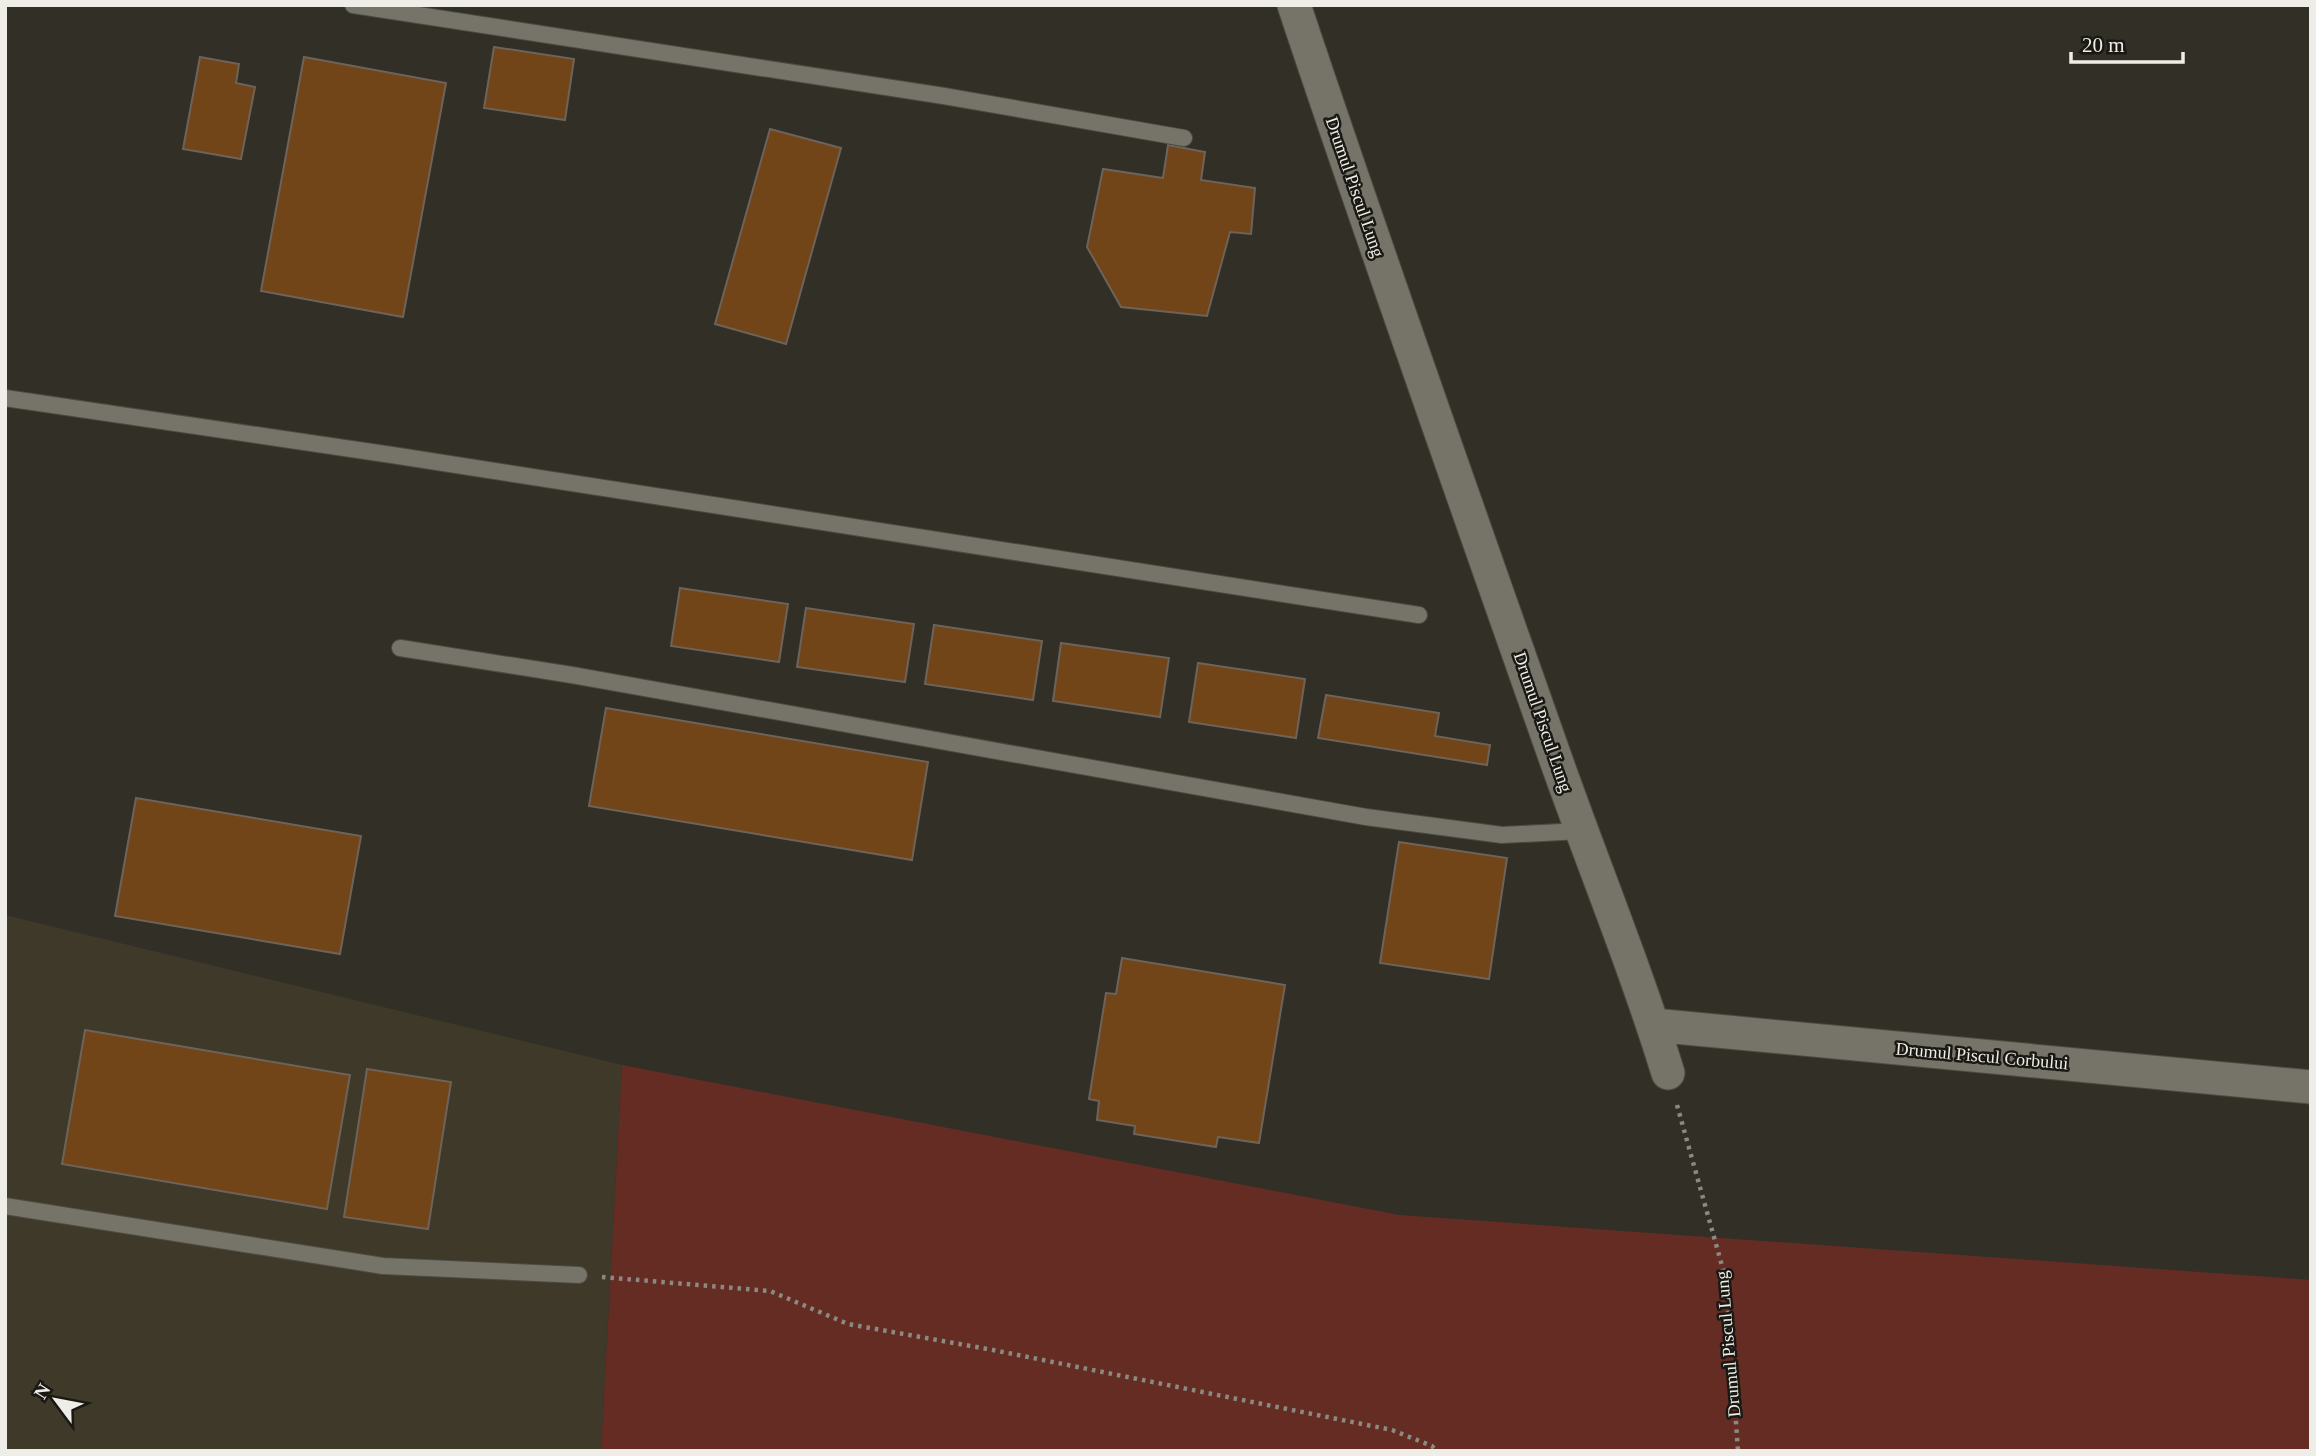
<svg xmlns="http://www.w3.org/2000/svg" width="2316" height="1456" viewBox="0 0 2316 1456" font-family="Georgia,serif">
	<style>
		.built { fill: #3e3928 }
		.green { fill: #652c24 }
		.building { fill: #714518; stroke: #6d635b; stroke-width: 2 }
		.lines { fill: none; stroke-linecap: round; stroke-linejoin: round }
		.service-casing { stroke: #4d4b42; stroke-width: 18 }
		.minor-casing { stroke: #4d4b42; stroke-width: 35 }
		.path { stroke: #8b8981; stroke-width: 4.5; stroke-dasharray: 3.5 5; stroke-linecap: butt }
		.service { stroke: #767368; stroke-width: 16 }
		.minor { stroke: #767368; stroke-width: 33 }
		.labels { text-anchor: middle; stroke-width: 5; stroke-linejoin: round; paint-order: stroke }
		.street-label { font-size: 18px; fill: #efede7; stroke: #191813 }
	</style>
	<rect width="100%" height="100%" fill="#323026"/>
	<path class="built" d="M 5,915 L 622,1065 L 601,1451 L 5,1451 Z"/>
	<path class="green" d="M 622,1065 L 1399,1215 L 2311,1280 L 2311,1451 L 601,1451 Z"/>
	<path class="building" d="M 494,47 L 574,59 L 565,120 L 484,108 Z
		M 200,57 L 239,64 L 236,83 L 255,87 L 241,159 L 183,149 Z
		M 304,57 L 446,83 L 403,317 L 261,291 Z
		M 770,129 L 841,148 L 786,344 L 715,324 Z
		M 1168,145 L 1205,152 L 1201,180 L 1255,188 L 1251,234 L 1230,232 L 1207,316 L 1121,307 L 1087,247 L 1103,169 L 1163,178 Z
		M 680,588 L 788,604 L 779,662 L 671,646 Z
		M 806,608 L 914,624 L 905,682 L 797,667 Z
		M 934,625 L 1042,641 L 1033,700 L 925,684 Z
		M 1061,643 L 1169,658 L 1160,717 L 1053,701 Z
		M 1198,663 L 1305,679 L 1296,738 L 1189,722 Z
		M 1326,695 L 1439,713 L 1435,736 L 1490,745 L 1487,765 L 1318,738 Z
		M 606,708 L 928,762 L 912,860 L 589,806 Z
		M 136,798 L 361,836 L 340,954 L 115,916 Z
		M 1399,842 L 1507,858 L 1489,979 L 1380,963 Z
		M 1122,958 L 1285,985 L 1259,1143 L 1218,1137 L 1216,1147 L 1134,1134 L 1135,1126 L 1097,1120 L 1099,1101 L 1089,1099 L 1106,993 L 1116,994 Z
		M 85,1030 L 350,1075 L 327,1209 L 62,1164 Z
		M 367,1069 L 451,1082 L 428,1229 L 344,1217 Z"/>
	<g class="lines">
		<g class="service-casing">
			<path id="service" d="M 353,5 L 944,96 L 1184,138
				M 5,398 L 392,455 L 1419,615
				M 400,648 L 572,675 L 1366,817 L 1502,835 L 1581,831
				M 5,1206 L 383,1266 L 579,1275"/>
		</g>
		<g class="minor-casing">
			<path id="minor" d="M 1294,5 C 1378,257 1467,507 1555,757 C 1592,862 1635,966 1668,1073
				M 1653,1025 L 2311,1087"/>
		</g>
		<path class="path" d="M 1677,1105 L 1726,1280 L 1738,1451
			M 602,1277 L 770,1291 L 848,1324 L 993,1350 L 1392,1430 L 1432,1446 L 1436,1451"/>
		<use href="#service" class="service"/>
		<use href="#minor" class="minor"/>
	</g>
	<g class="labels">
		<g class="street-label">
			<text transform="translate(1355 187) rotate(71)" y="6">Drumul Piscul Lung</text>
			<text transform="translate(1543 722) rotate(71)" y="6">Drumul Piscul Lung</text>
			<text transform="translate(1982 1056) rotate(5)" y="6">Drumul Piscul Corbului</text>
			<text transform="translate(1728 1344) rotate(-95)" y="6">Drumul Piscul Lung</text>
		</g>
	</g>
	<rect width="2316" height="1456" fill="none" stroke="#efede7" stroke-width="14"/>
	<g transform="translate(56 1400) rotate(302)" stroke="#191813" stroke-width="5" paint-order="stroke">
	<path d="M0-5L12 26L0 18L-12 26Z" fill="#efede7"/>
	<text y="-10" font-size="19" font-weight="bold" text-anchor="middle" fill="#efede7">N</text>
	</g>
	<path d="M2071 52v10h112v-10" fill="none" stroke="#efede7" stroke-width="3.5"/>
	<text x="2082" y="52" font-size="21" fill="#efede7" stroke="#191813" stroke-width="5" paint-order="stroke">20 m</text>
</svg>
